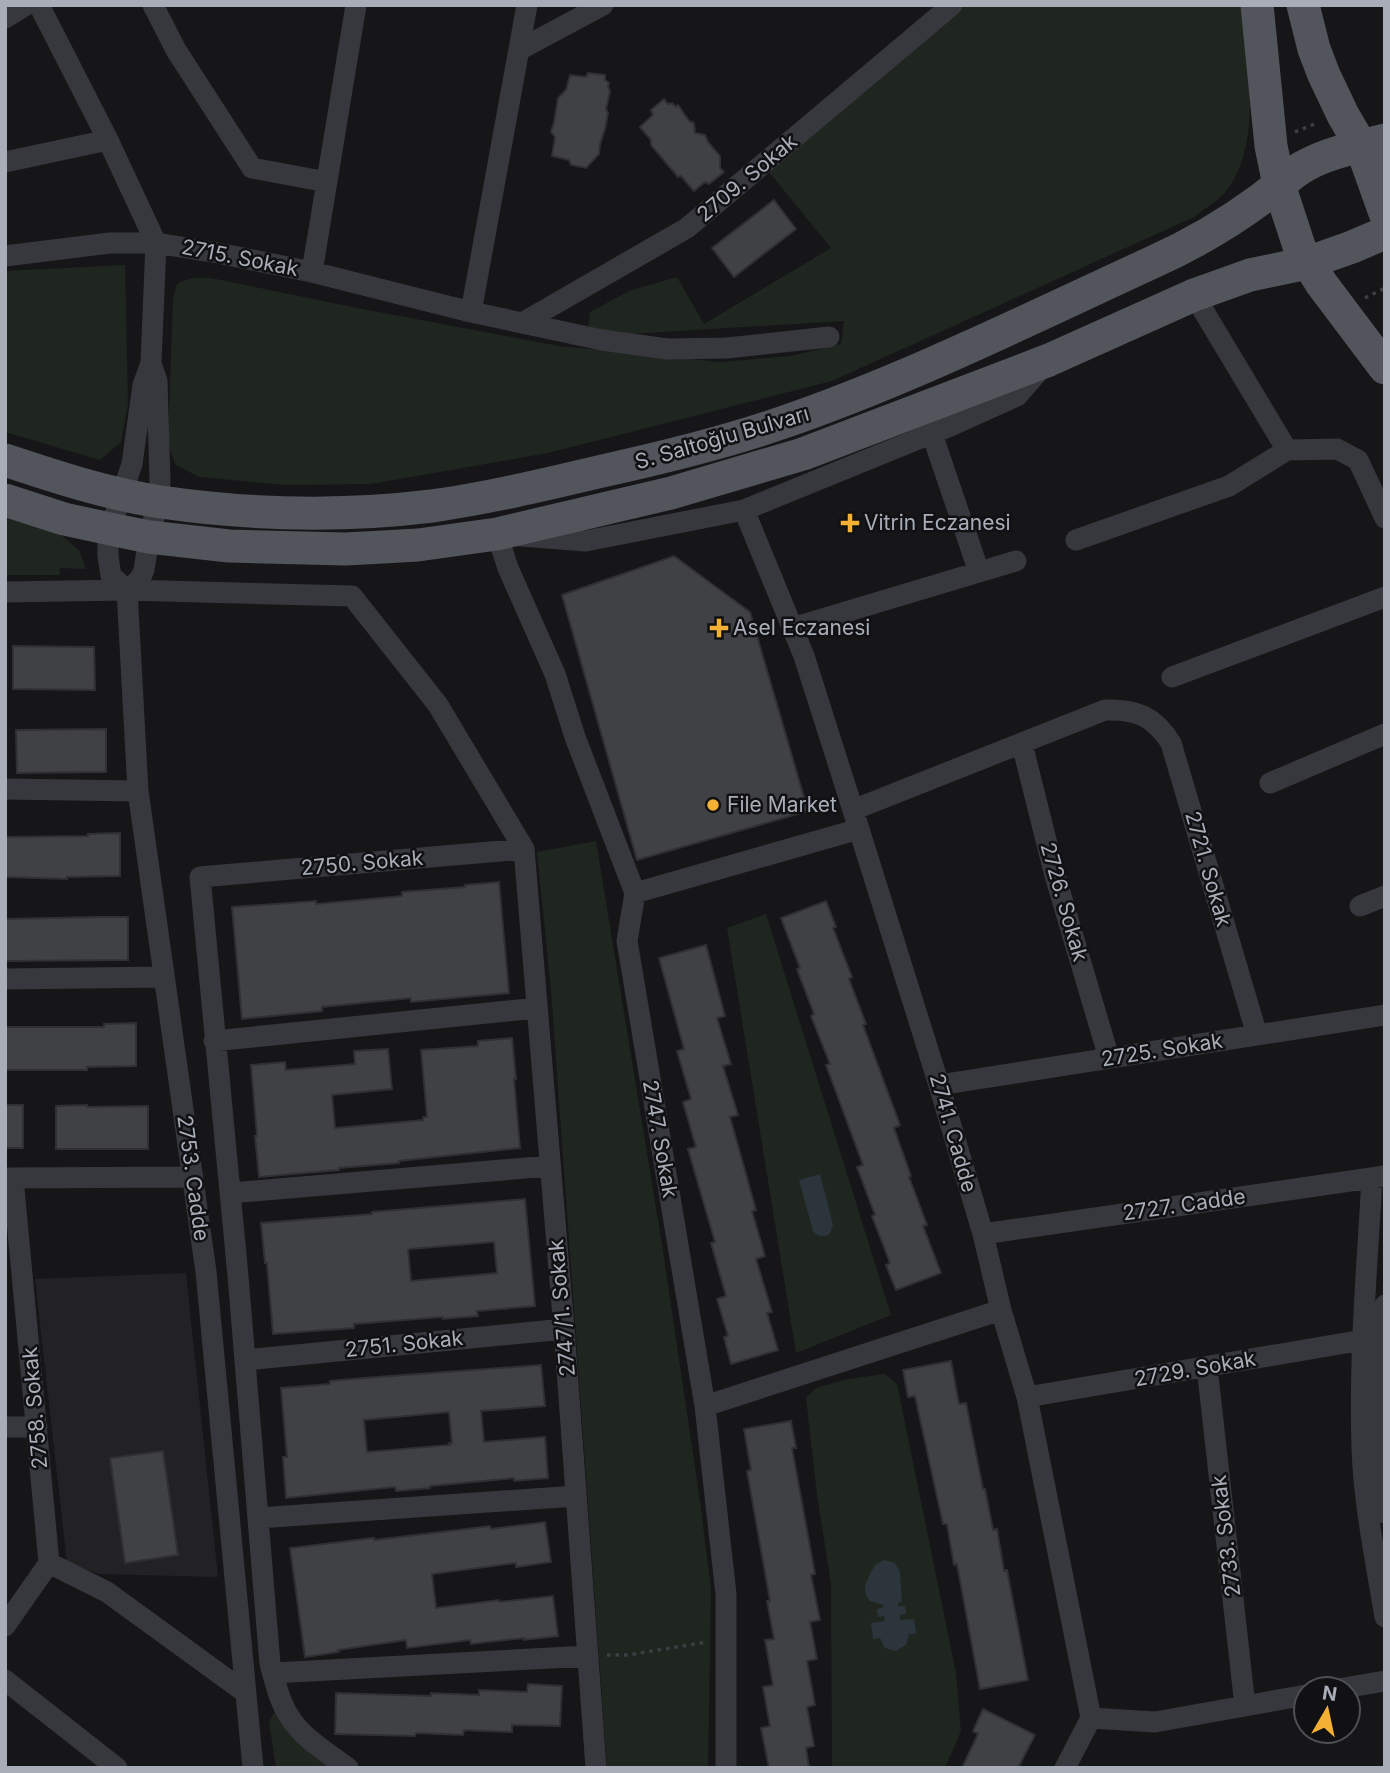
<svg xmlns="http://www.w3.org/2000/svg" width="1390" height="1773" viewBox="0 0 1390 1773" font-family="Inter,sans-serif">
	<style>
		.built { fill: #222225 }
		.green { fill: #1e261f }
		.water { fill: #2c353c }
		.building { fill: #404145; stroke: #303034; stroke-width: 2; fill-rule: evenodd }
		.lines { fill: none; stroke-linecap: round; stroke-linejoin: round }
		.path { stroke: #3d3f44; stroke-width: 3.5; stroke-dasharray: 3.5 5; stroke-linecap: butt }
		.minor { stroke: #37383d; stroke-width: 21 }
		.primary { stroke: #53555c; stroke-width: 33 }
		.poi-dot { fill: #f2b134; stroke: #111113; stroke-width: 2.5 }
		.labels { text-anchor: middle; stroke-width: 5; stroke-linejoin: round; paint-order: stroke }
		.street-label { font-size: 21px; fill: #a8adb8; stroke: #111113 }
		.poi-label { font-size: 21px; fill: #a8adb8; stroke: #111113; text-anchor: start }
	</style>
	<rect width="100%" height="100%" fill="#161618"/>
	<path class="built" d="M 186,1273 L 218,1577 L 100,1574 L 67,1563 L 35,1279 Z"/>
	<path class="green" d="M 964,5 L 1242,5 C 1247,61 1263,142 1227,190 C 1220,200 1204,209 1194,217 L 832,381 L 548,453 L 371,484 L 287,485 L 199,477 L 176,465 L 168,445 L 173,298 L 177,284 C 191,277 201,277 216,279 L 357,308 L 559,346 L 720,362 L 791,356 L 841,344 L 844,321 L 613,335 L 588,328 L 590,312 L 629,291 L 677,277 L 704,324 L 831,248 L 769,172 Z
		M 125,265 L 128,404 L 121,442 L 100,460 L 5,432 L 5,271 Z
		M 5,517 L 61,535 L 79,550 L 86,569 L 60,568 L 59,575 L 5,575 Z
		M 596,841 L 663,1251 L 700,1501 L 711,1589 L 708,1768 L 607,1768 L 551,990 L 537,852 Z
		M 766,914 L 891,1315 L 796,1353 L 727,928 Z
		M 885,1374 L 897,1384 L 956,1673 L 961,1731 L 945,1768 L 832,1768 L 831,1584 L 817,1495 L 806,1398 L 816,1388 L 848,1379 Z
		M 274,1712 L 284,1726 L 335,1768 L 276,1768 L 269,1722 Z"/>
	<path class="water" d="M 820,1174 L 833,1225 L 830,1233 C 824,1238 818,1237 813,1231 L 799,1180 Z
		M 884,1560 L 895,1563 L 900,1572 L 902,1602 L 898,1603 L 898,1606 L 905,1606 L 906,1614 L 900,1615 L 900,1620 L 914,1619 L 916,1634 L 909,1634 L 906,1645 L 896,1651 L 885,1648 L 880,1638 L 873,1639 L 871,1623 L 885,1621 L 884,1616 L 878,1617 L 877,1609 L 883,1608 L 883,1605 L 870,1601 C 859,1588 869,1578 875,1565 Z"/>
	<path class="building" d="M 588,73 L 605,75 L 605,80 L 609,83 L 608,87 L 610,91 L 606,109 L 608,113 L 605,129 L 600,144 L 599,154 L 586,168 L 571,165 L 569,160 L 552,156 L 555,137 L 551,132 L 554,122 L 558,98 L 566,90 L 570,75 L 586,77 Z
		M 664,99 L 668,104 L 672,103 L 676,107 L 678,105 L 689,121 L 694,123 L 695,133 L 705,135 L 708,142 L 720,156 L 720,168 L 724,172 L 709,184 L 705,182 L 694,191 L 681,176 L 678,177 L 651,145 L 651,140 L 640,127 L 653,115 L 651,110 Z
		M 774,200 L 796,229 L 734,277 L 712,248 Z
		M 674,556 L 750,612 L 808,811 L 637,860 L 562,595 Z
		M 13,646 L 94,647 L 95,690 L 13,689 Z
		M 106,729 L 106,772 L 17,773 L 16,730 Z
		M 120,833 L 120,876 L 67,877 L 67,879 L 5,877 L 5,837 L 88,836 L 88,834 Z
		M 499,882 L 509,993 L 411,1002 L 411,998 L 322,1007 L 322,1011 L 242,1019 L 232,907 L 316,901 L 316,904 L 402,896 L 402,892 L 465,887 L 465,885 Z
		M 826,901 L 836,927 L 833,928 L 852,977 L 849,979 L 866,1024 L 863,1025 L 900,1125 L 894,1128 L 911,1176 L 909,1177 L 927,1225 L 923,1226 L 941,1273 L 896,1290 L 886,1265 L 890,1263 L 872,1216 L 875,1215 L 857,1167 L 863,1165 L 826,1065 L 830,1064 L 811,1016 L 814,1014 L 797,969 L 800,968 L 781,918 Z
		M 96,917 L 128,917 L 128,960 L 5,961 L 5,919 Z
		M 706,945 L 725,1016 L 717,1018 L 731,1064 L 723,1066 L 738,1115 L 730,1117 L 756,1210 L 752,1211 L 765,1256 L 756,1259 L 772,1312 L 767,1313 L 778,1350 L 731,1364 L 724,1337 L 728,1336 L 717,1299 L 726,1296 L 711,1243 L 715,1242 L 688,1149 L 696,1147 L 683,1102 L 691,1099 L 677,1051 L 684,1049 L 659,958 Z
		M 136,1023 L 136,1066 L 87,1067 L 87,1070 L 5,1070 L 5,1027 L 104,1027 L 104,1024 Z
		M 512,1038 L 516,1079 L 514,1079 L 520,1148 L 399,1161 L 399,1163 L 339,1168 L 339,1170 L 259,1177 L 255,1136 L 257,1136 L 251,1065 L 285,1062 L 286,1070 L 355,1064 L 354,1051 L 388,1049 L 392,1089 L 332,1095 L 335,1128 L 423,1120 L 423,1117 L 427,1117 L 421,1050 L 478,1046 L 478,1041 Z
		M 5,1105 L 23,1105 L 23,1148 L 5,1148 Z
		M 87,1105 L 87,1107 L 148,1106 L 148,1149 L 56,1149 L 56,1106 Z
		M 525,1199 L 535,1306 L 477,1311 L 478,1316 L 443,1319 L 443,1317 L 354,1324 L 354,1328 L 273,1334 L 267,1263 L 265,1263 L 261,1223 L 372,1214 L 372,1212 ZM 494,1242 L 497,1273 L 411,1281 L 408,1250 L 410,1249 Z
		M 951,1361 L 959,1404 L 966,1403 L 983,1489 L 985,1489 L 993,1530 L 997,1529 L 1004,1571 L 1007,1570 L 1028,1680 L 980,1689 L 957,1564 L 954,1565 L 947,1524 L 943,1524 L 915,1396 L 908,1397 L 903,1370 Z
		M 541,1365 L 545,1406 L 481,1411 L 484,1442 L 545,1437 L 548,1478 L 514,1481 L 514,1478 L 430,1486 L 430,1488 L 396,1491 L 395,1487 L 286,1498 L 283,1457 L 287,1457 L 281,1388 L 330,1384 L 330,1381 L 364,1378 ZM 449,1412 L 452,1443 L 449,1443 L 450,1445 L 367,1452 L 364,1420 Z
		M 791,1421 L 796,1448 L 792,1448 L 815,1574 L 811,1575 L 820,1620 L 810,1622 L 817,1659 L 807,1661 L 815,1705 L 807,1707 L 814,1746 L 806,1748 L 809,1768 L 769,1768 L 761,1728 L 770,1726 L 763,1687 L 773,1685 L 765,1640 L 774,1639 L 767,1601 L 770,1601 L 747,1471 L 751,1470 L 744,1429 Z
		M 163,1451 L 178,1555 L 125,1563 L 110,1458 Z
		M 545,1522 L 551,1562 L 516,1567 L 516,1563 L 432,1574 L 436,1608 L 499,1600 L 500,1602 L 553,1596 L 558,1636 L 524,1640 L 524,1638 L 471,1644 L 470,1640 L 407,1648 L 406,1640 L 338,1650 L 339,1652 L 305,1657 L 290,1548 L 374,1538 L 374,1540 L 490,1526 L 491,1529 Z
		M 528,1684 L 562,1686 L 560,1726 L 512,1725 L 512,1732 L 464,1730 L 463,1735 L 416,1733 L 415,1736 L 335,1734 L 336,1693 L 431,1696 L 431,1693 L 479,1695 L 479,1690 L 527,1692 Z
		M 983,1709 L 1035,1735 L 1018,1768 L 962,1768 L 978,1734 L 973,1731 Z"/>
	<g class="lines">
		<path class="path" d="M 1295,132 L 1317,123
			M 1365,298 L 1385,288
			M 607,1655 L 628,1655 L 707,1642"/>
		<path class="minor" d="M 39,5 L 108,140 L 156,243 L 151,363 L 143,385 L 132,464 L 110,529 L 108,544 L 108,556 L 111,576 L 127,590
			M 153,5 L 176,50 L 252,168 L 327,182
			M 5,18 L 26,5
			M 519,50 L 603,5
			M 5,162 L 108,140
			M 5,256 L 110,243 L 156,243 L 218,253 L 312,272 L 471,312 L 602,340 L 667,349 L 727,348 L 829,337
			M 312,272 L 356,5
			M 1194,295 L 1287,450
			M 471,312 L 527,5
			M 522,323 L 687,228 L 952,5
			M 932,434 L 979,572
			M 1287,450 L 1337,449 L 1358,460 L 1385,518
			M 744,510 L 804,656 L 853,810 L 939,1085 L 983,1234 L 1001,1310 L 1027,1397 L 1091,1718 L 1065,1768
			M 1076,540 L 1229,486 L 1287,450
			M 127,590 L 138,791 L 206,1272 L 253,1768
			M 127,590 C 135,585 141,579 144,570 L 149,537 L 158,502 L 160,481 L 157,381 L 151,364
			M 5,592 L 127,590 L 352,596 L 438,705 L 524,849 L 564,1329 L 596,1768
			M 792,628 L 1016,561
			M 1172,677 L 1385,597
			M 1022,744 L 1054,872 L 1109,1058
			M 1270,783 L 1385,734
			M 5,789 L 138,791
			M 853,810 L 1105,710 C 1136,709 1154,716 1171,743 L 1257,1035
			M 635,893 L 859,829
			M 1360,906 L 1385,896
			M 5,979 L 164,977
			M 214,1041 L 537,1008
			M 939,1085 L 1385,1015
			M 5,1178 L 193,1177
			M 1372,1178 C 1367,1268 1359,1358 1362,1449 C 1364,1505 1376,1562 1385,1617
			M 230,1193 L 550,1166
			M 983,1234 L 1385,1176
			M 1385,1305 L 1378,1471 L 1385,1513
			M 245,1360 L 564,1329
			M 1207,1367 L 1245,1706
			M 1027,1397 L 1363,1340
			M 705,1406 L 1001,1310
			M 5,1427 L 37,1427
			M 258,1518 L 576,1496
			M 49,1563 L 107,1592 L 246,1693
			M 5,1626 L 49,1563 L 13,1178
			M 273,1673 L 588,1656
			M 5,1680 L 117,1768
			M 1338,1689 L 1385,1681
			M 1091,1718 L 1155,1722 L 1306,1695
			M 348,1768 C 328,1753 302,1738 289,1716 C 279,1701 275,1681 270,1664 L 238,1276 L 200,877 L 524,849
			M 726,1768 L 726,1594 L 705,1406 L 627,941 L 635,893 L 575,737 L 555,674 L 508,568 L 497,534 L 586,541 L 744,510 L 955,424 L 1017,396 L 1044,365"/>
		<path class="primary" d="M 1257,5 L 1271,146 L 1279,185 L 1300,249 L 1321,283 L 1385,368
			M 1303,5 L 1314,49 L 1324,75 L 1343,115 L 1361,146 L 1385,213
			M 5,460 C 56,477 108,494 161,502 C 251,515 342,517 432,506 C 488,498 543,485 598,472 C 657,459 717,445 775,425 C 905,381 1029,319 1153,262 C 1191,245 1227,224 1261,199 C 1275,189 1287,177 1301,168 C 1326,153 1357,147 1385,140
			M 5,500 L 64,519 L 110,529 L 149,537 L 229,546 L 345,549 L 383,547 L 418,545 L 497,534 L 671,493 L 803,454 L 1049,360 L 1194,295 L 1250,275 L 1307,263 L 1352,247 L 1385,233"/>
	</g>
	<g class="poi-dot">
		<path d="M846.5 512.5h7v7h7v7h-7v7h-7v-7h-7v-7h7z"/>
		<path d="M715.5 617.5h7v7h7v7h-7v7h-7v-7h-7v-7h7z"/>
		<circle cx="713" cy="805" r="7"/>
	</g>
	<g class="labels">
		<g class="street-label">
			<text transform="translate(747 178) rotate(-40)" y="7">2709. Sokak</text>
			<text transform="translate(240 258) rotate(11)" y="7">2715. Sokak</text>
			<text transform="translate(722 438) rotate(-16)" y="7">S. Saltoğlu Bulvarı</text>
			<text transform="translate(362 863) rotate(-5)" y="7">2750. Sokak</text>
			<text transform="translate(1208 869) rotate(74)" y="7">2721. Sokak</text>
			<text transform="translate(1064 902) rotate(74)" y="7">2726. Sokak</text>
			<text transform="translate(1162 1050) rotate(-9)" y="7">2725. Sokak</text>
			<text transform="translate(953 1133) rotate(74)" y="7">2741. Cadde</text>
			<text transform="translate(660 1139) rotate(80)" y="7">2747. Sokak</text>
			<text transform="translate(193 1178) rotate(82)" y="7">2753. Cadde</text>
			<text transform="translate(1184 1205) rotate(-8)" y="7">2727. Cadde</text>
			<text transform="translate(562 1308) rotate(-95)" y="7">2747/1. Sokak</text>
			<text transform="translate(404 1344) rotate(-6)" y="7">2751. Sokak</text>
			<text transform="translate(1195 1369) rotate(-10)" y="7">2729. Sokak</text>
			<text transform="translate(35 1408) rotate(-95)" y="7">2758. Sokak</text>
			<text transform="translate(1226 1536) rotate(-97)" y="7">2733. Sokak</text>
		</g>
		<g class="poi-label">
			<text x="864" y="530">Vitrin Eczanesi</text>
			<text x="733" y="635">Asel Eczanesi</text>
			<text x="727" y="812">File Market</text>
		</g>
	</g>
	<rect width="1390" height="1773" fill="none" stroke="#a8adb8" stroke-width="14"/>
	<g transform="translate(1327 1710) rotate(9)"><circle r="33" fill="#111113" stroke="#4d4f55" stroke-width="2"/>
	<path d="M0-5L12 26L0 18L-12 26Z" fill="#f2b134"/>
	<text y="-10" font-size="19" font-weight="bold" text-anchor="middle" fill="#a8adb8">N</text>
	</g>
</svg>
